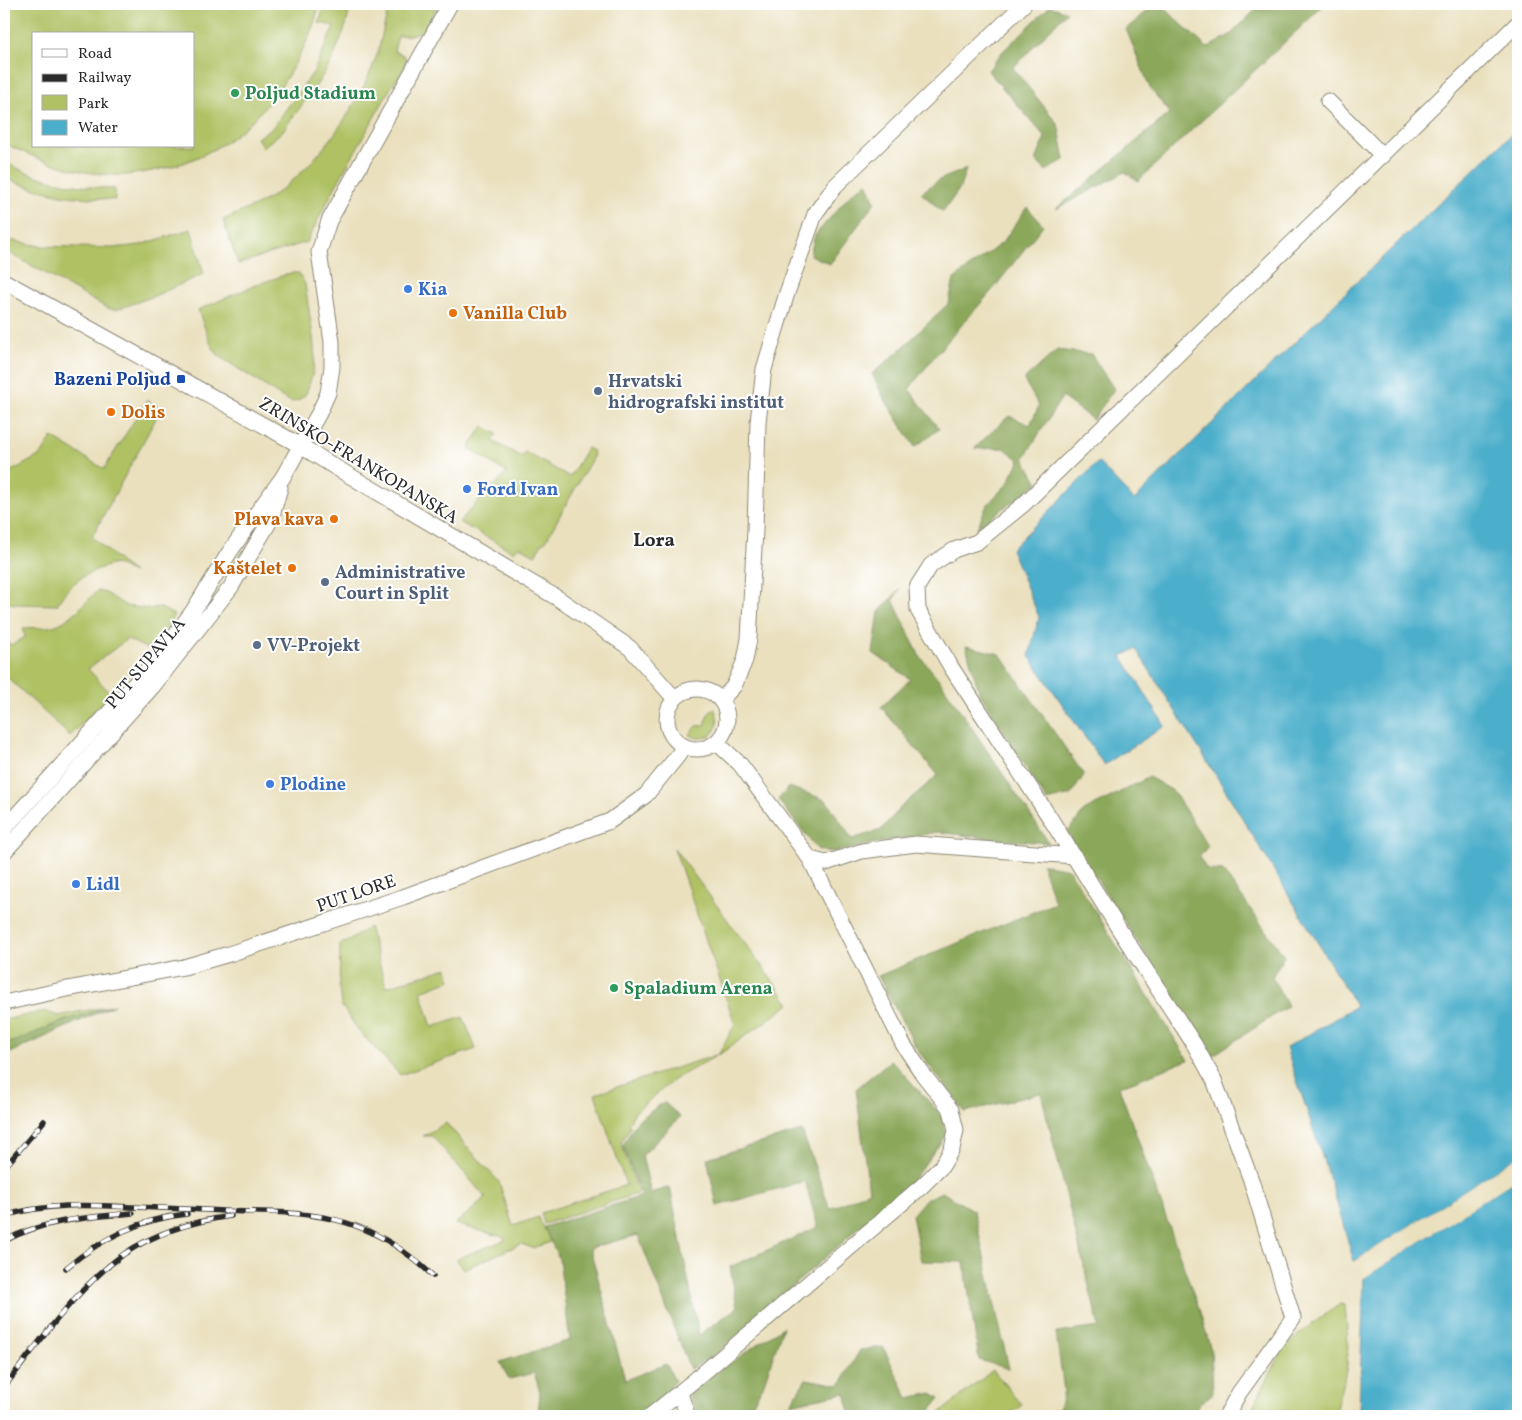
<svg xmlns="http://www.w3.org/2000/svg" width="1522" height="1420" viewBox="0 0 1522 1420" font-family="Vollkorn,serif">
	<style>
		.green { fill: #afc164; stroke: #6d7648; fill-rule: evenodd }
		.forest { fill: #8ba75a; stroke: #5b6942 }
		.water { fill: #4baeca; stroke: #3b6c7a }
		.pier { fill: #eae0be }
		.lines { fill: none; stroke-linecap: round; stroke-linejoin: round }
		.minor-casing { stroke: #8a8674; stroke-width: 17 }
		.minor { stroke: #fff; stroke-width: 15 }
		.rail-casing { stroke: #2b2b2b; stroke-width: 5.5 }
		.rail { stroke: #fff; stroke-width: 4; stroke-dasharray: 11; stroke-linecap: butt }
		.leisure-dot { fill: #2e9e5b; stroke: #fff; stroke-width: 2 }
		.shop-dot { fill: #3f7fe0; stroke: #fff; stroke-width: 2 }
		.food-dot { fill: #e8710a; stroke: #fff; stroke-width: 2 }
		.transit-dot { fill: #1a4fb4; stroke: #fff; stroke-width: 2 }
		.service-dot { fill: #5c6f8a; stroke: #fff; stroke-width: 2 }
		.labels { text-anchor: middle; stroke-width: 4; stroke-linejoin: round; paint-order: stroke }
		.leisure-label { font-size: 18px; font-weight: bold; fill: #27864d; stroke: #fff; text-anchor: start }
		.shop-label { font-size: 18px; font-weight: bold; fill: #366cbe; stroke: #fff; text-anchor: start }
		.food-label { font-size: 18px; font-weight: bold; fill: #c56008; stroke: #fff; text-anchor: start }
		.transit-label { font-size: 18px; font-weight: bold; fill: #164399; stroke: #fff; text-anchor: end }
		.service-label { font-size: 18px; font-weight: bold; fill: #4e5e75; stroke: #fff; text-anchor: start }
		.street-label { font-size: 18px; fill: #2b2b2b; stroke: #fff }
		.neighbourhood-label { font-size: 19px; font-weight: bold; fill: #2b2b2b; stroke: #fff }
	</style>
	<rect width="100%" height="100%" fill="#fff"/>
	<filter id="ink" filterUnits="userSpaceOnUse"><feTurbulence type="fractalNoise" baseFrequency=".02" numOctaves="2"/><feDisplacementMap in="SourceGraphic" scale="10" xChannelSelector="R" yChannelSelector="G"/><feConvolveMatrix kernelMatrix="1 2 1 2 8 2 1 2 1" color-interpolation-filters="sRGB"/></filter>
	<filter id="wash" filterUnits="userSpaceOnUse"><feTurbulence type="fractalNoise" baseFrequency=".0096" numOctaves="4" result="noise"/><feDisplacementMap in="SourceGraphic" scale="20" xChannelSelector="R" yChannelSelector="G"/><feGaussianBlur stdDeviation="1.12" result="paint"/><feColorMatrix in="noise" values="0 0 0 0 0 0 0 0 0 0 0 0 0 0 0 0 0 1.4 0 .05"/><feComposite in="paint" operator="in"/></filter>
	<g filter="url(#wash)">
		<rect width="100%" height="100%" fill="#eae0be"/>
		<path class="green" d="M 4,4 L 320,4 C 316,14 314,26 309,36 C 306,44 301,52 297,60 C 266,117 222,157 157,170 C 142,173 127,176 112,175 C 73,173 38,160 4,143 ZM 34,34 L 194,34 L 194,146 L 34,146 Z
			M 325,4 L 351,4 L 346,25 L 332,61 L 316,86 L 282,132 L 263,147 L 257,138 L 273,127 L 314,71 L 334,26 L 319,23 Z
			M 388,4 L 438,4 L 425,30 L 411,35 L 398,36 L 394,51 L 405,56 L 406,65 C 391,87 378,110 365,134 C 345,169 325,205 307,242 L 238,264 L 223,220 C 240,212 259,205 274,195 C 316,166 356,110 374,63 C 379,51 381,38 384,26 C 386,19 388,11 388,4 Z
			M 4,161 C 39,182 75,186 115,189 L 115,200 L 66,196 L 35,189 L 4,178 Z
			M 191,229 L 204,274 L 152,297 L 115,310 L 107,308 L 4,250 L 4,239 L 40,246 L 112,248 L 140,245 Z
			M 290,273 L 299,273 L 305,284 L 313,337 L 315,357 L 312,376 L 306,394 L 299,400 L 292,402 L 280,396 L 219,356 L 212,347 L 198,310 L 253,286 Z
			M 147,400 L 161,409 L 92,537 L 133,573 L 116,564 C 91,569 69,582 57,605 L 14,604 L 4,602 L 4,475 L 41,455 L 52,437 L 104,469 Z
			M 483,426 L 497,434 L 493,441 L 522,457 L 525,452 L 570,477 L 587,448 L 593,451 L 594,455 L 549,535 L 546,541 L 543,542 L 535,555 L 519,546 L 514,552 L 459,522 L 487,492 L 507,473 L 469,448 Z
			M 97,591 L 106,593 L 126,606 L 149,609 L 159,607 L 174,615 L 162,634 L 148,649 L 127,639 L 88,669 L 111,694 L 70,736 L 4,674 L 4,642 L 12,645 L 25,637 L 23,628 C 31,627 39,628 47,627 C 68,625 83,604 97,591 Z
			M 714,708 C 725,727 709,746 689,735 L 697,726 L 705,725 L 708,714 Z
			M 674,848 L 790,1004 L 723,1052 L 675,1079 L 635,1112 L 628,1124 L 631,1126 L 621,1143 L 639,1193 L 544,1224 L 541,1213 L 626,1185 L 595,1094 L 719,1054 L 735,1024 Z
			M 369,927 L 386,987 L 447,968 L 451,980 L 421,991 L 432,1027 L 463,1017 L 476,1049 L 400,1075 L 358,1030 L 341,1005 L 339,988 L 340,944 L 349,941 Z
			M 114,1005 L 58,1023 L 16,1041 L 4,1044 L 4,1020 L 45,1011 L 58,1016 Z
			M 446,1123 L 499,1182 L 513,1226 L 538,1217 L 551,1242 L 532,1248 L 521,1244 L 464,1269 L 456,1259 L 505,1240 L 503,1237 L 455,1224 L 486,1198 L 432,1136 L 423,1136 Z
			M 1340,1304 L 1345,1305 L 1348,1342 L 1347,1367 L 1334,1416 L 1248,1416 L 1281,1353 L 1301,1332 Z
			M 993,1370 L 1022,1405 L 1008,1416 L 936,1416 Z"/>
		<path class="forest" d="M 1156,4 L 1160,4 L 1207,48 L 1230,35 L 1261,4 L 1325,4 L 1138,181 L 1125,172 L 1056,209 L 1170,113 L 1150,88 L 1126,29 Z
			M 1050,6 L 1067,12 L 1013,68 L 1058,124 L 1065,159 L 1046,171 L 1036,161 L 1045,137 L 988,71 L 1002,52 Z
			M 966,169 L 960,188 L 943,212 L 921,193 L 939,180 Z
			M 867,182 L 875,202 L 830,264 L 810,255 L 815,235 L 851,194 Z
			M 1027,207 L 1043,225 L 995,287 L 939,351 L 909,389 L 939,429 L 915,447 L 884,398 L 872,374 L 898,352 L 949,303 L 954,279 L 1003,242 Z
			M 1057,350 L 1091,354 L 1114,389 L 1093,420 L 1062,397 L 1024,458 L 1038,483 L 977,528 L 987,505 L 1008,483 L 1020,460 L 1004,448 L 974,449 L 984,439 L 1009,416 L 1030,425 L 1039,406 L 1024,380 Z
			M 900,589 L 893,600 L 919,655 L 941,682 L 1049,843 L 993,839 L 938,832 L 892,840 L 834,852 L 818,850 L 778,800 L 789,787 L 826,800 L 852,839 L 881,830 L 901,807 L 938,775 L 881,707 L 910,679 L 873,653 L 879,612 Z
			M 966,646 L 1000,654 L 1084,775 L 1071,795 L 1047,801 L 979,692 Z
			M 1149,777 L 1173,791 L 1208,846 L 1199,857 L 1207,870 L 1223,871 L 1284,956 L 1272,977 L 1288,1006 L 1212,1056 L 1067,833 L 1084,811 Z
			M 1042,864 L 1069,869 L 1188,1060 L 1119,1087 L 1200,1312 L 1211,1350 L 1213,1393 L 1193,1410 L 1190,1416 L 1057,1416 L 1064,1391 L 1056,1333 L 1099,1327 L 1041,1093 L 965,1112 L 918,1051 L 878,976 L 1055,903 Z
			M 114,1005 L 4,1056 L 4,1044 L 16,1041 L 58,1023 Z
			M 891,1060 L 941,1115 L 947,1134 L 913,1180 L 715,1355 L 690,1369 L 638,1235 L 590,1248 L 625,1380 L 666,1364 L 675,1381 L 643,1416 L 538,1416 L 540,1392 L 534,1373 L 509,1379 L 500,1362 L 570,1340 L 559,1259 L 544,1227 L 642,1196 L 623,1145 L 637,1121 L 664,1102 L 680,1117 L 642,1156 L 651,1193 L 670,1187 L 699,1335 L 737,1308 L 730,1267 L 818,1227 L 805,1181 L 717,1206 L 707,1158 L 802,1131 L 830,1209 L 869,1191 L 856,1089 Z
			M 942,1192 L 974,1211 L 1009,1369 L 979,1360 L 964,1262 L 921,1261 L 912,1215 L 926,1199 Z
			M 783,1327 L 763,1386 L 745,1416 L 695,1416 L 688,1392 Z
			M 883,1347 L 908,1398 L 932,1393 L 940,1398 L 926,1416 L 851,1416 L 845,1393 L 790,1404 L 806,1379 L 840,1385 L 860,1350 Z"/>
		<path class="water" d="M 1518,128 L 1518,1156 L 1354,1262 L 1331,1183 L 1286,1048 L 1356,1006 L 1227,793 L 1136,649 L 1122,656 L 1165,726 L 1104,765 L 1029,656 L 1039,617 L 1011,549 L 1098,462 L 1134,500 L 1343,295 Z
			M 1518,1178 L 1518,1416 L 1353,1416 L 1359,1409 L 1364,1278 Z"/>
		<path class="pier" d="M 1518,1156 L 1518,1159 L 1355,1264 L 1354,1262 Z
			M 1518,1175 L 1518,1178 L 1364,1278 L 1362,1276 Z"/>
	</g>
	<g filter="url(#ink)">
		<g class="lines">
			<g class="minor-casing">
				<path id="minor" d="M 1328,101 L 1383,156
					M 4,281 L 301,446 L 335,467 L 559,599 L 630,648 L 675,699
					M667 719a30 30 0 1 1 60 0a30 30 0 1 1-60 0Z
					M 721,700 L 734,686 L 745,660 L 749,639 L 755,530 L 758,422 L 764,369 L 787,293 L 815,214 L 835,186 L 1024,4
					M 4,829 L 160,656 L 193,611 L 229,553 L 256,514 L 283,477 L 319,413 L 328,393 L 332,367 L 332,342 L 319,252 L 329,221 L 450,4
					M 4,852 L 153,686 L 231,587 L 271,519 L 280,488
					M 810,859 L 826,863 L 862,851 L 916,844 L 1074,856
					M 4,1003 L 62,990 L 184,967 L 229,954 L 403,897 L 610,821 L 646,795 L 676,758 L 684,747
					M 680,1392 L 687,1416
					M 650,1416 L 696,1379 L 922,1186 L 942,1166 L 952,1149 L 956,1130 L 951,1110 L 922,1073 L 903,1044 L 810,859 L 740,764 L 717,743
					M 1226,1416 L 1239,1393 L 1293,1318 L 1251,1180 L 1214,1080 L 1194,1044 L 1119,929 L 1050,818 L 951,667 L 918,610 L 917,587 L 931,565 L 954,550 L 977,542 L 1024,504 L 1518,23"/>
			</g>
			<use href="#minor" class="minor"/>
			<g class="rail-casing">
				<path id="rail" d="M 4,1168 L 44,1121
					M 4,1216 C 46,1203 88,1205 132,1207 C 162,1208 192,1209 223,1211 C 264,1213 307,1210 347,1223 C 380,1233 408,1252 433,1276
					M 4,1241 C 44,1220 89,1217 133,1213
					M 66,1268 C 102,1238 140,1219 187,1214
					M 4,1387 C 41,1341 75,1289 124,1254 C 155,1233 194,1221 231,1216"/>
			</g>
			<use href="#rail" class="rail"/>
		</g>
	</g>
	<g class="leisure-dot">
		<circle cx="235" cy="93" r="5"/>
		<circle cx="614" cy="988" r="5"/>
	</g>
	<g class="shop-dot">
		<circle cx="408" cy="289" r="5"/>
		<circle cx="467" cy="489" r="5"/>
		<circle cx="270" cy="784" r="5"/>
		<circle cx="76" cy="884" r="5"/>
	</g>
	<g class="food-dot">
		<circle cx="453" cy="313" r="5"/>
		<circle cx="111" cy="412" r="5"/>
		<circle cx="334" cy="519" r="5"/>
		<circle cx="292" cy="568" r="5"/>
	</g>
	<rect class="transit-dot" x="176" y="374" width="10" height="10" rx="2.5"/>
	<g class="service-dot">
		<circle cx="598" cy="391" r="5"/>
		<circle cx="325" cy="582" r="5"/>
		<circle cx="257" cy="645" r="5"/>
	</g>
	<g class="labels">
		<g class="leisure-label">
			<text x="245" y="99">Poljud Stadium</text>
			<text x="624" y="994">Spaladium Arena</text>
		</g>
		<g class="shop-label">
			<text x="418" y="295">Kia</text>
			<text x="477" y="495">Ford Ivan</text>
			<text x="280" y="790">Plodine</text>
			<text x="86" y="890">Lidl</text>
		</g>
		<g class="food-label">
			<text x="463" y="319">Vanilla Club</text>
			<text x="121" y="418">Dolis</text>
			<text x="324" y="525" text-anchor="end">Plava kava</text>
			<text x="282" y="574" text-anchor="end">Kaštelet</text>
		</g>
		<g class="transit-label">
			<text x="171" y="385">Bazeni Poljud</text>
		</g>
		<g class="service-label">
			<text x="608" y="387">Hrvatski<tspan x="608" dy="21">hidrografski institut</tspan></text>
			<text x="335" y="578">Administrative<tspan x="335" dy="21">Court in Split</tspan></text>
			<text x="267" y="651">VV-Projekt</text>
		</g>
		<g class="street-label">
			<text transform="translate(359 460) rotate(31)" y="6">ZRINSKO-FRANKOPANSKA</text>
			<text transform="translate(145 663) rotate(-50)" y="6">PUT SUPAVLA</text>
			<text transform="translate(356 893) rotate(-19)" y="6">PUT LORE</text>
		</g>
		<g class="neighbourhood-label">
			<text x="654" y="546">Lora</text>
		</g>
	</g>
	<rect width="1522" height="1420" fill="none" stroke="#fff" stroke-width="20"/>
	<rect x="32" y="32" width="162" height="115" fill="#ffffff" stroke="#aaaaaa"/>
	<rect x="42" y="49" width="25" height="8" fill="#ffffff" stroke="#aaaaaa"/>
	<text x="78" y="58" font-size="15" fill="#2b2b2b">Road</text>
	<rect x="42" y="74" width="25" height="8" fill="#2b2b2b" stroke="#aaaaaa"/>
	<text x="78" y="82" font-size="15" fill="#2b2b2b">Railway</text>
	<rect x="42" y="95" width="25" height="15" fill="#afc164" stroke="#aaaaaa"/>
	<text x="78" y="108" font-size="15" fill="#2b2b2b">Park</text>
	<rect x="42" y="120" width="25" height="15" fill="#4baeca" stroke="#aaaaaa"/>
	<text x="78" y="132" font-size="15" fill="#2b2b2b">Water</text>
</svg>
